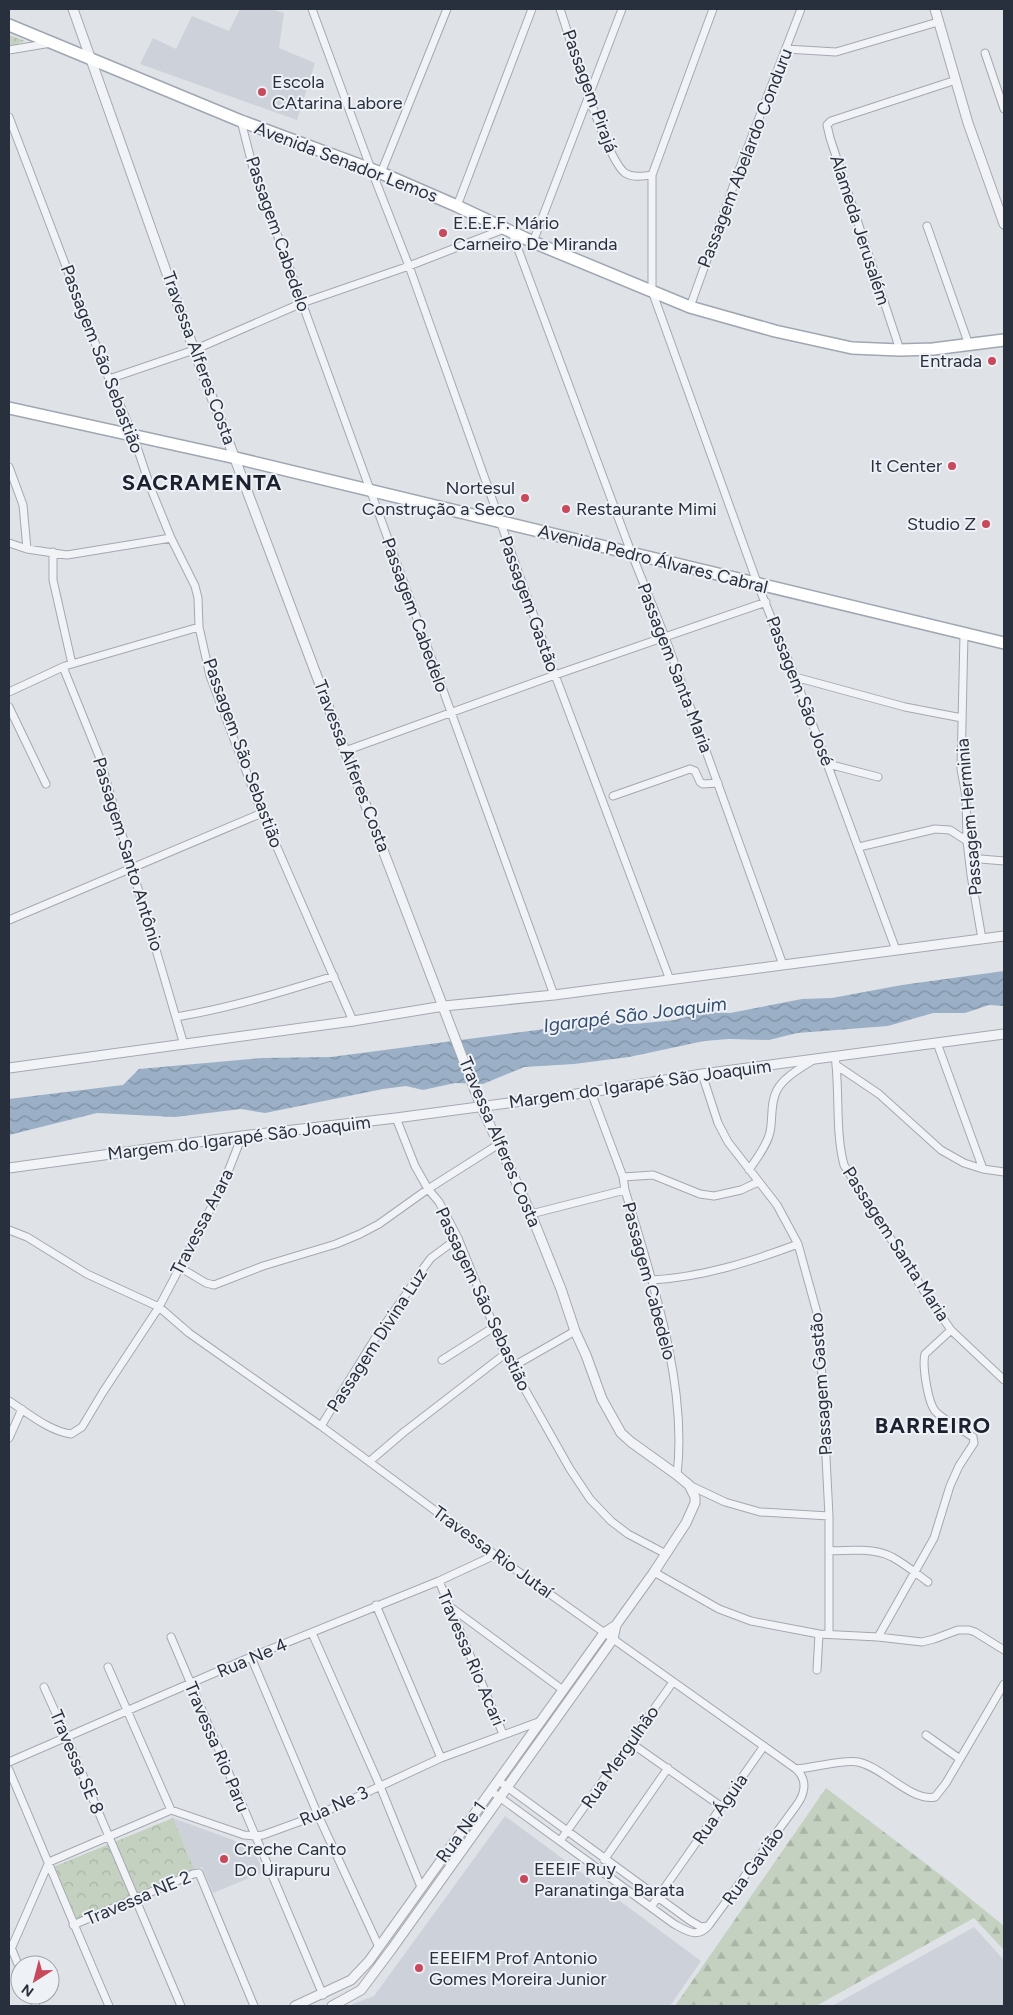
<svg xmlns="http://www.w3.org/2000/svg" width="1013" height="2015" viewBox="0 0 1013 2015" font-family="Figtree,sans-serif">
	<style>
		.built { fill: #cdd1d9 }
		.forest { fill: url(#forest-firs) }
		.park { fill: url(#park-crowns) }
		.water { fill: url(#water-waves) }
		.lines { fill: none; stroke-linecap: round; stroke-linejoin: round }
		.minor-casing { stroke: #a4a9b1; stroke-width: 9 }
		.tertiary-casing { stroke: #a4a9b1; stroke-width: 11 }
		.primary-casing { stroke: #9fa7b3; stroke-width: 14 }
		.minor { stroke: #f1f3f6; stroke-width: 7 }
		.tertiary { stroke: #f1f3f6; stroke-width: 9 }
		.primary { stroke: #fff; stroke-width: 11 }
		.poi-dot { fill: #c8495c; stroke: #eef1f5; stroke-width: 2 }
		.labels { text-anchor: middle; stroke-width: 4; stroke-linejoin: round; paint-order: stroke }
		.poi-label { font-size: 18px; fill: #28303e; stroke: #eef1f5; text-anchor: start }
		.street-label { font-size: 18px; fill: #28303e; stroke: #eef1f5 }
		.water-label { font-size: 19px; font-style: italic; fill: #354f70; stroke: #eef1f5 }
		.district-label { font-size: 22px; font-weight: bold; letter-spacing: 1px; fill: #1b212f; stroke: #eef1f5 }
	</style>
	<defs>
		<pattern id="forest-firs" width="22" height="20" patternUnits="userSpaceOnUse" patternTransform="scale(1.25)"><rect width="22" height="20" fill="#c4d1c0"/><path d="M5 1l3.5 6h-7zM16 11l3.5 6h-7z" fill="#a8b4a6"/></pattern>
		<pattern id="park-crowns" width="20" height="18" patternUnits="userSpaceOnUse" patternTransform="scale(1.25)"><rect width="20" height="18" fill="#c4d1c0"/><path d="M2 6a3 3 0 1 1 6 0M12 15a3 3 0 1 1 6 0" fill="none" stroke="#a8b4a6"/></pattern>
		<pattern id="water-waves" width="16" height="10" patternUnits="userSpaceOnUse" patternTransform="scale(1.25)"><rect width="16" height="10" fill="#9bb0c6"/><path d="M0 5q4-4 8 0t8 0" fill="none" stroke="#7e90a2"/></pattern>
	</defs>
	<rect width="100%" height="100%" fill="#dfe2e7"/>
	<path class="built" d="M 240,9 L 271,9 L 284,13 L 279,48 L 315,63 L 297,120 L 140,64 L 153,38 L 176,49 L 192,16 L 229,31 Z
		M 505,1816 L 701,1961 L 670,2006 L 348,2006 L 374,1996 Z
		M 173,1818 L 233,1840 L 254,1851 L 264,1872 L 213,1893 L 202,1867 L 194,1869 Z
		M 974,1927 L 1004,1960 L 1004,2006 L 832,2006 Z"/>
	<path class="forest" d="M 826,1788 L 950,1882 L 1004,1926 L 1004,1950 L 974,1918 L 816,2006 L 675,2006 Z"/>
	<path class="park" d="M 9,35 L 25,41 L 9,47 Z
		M 173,1818 L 194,1869 L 77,1919 L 53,1867 Z"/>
	<path class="water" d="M 1004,971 L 1004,1006 L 989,1005 L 965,1013 L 933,1013 L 888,1026 L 797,1033 L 769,1040 L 729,1039 L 704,1041 L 629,1057 L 574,1064 L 524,1067 L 483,1084 L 455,1083 L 423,1090 L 406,1086 L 383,1089 L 265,1113 L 241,1109 L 175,1117 L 97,1113 L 9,1135 L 9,1099 L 123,1085 L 139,1069 L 262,1058 L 331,1057 L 591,1023 L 635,1024 L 675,1020 L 702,1012 L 730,1013 L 802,999 L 832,998 L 902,985 Z"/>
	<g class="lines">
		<g class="minor-casing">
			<path id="minor" d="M 312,9 L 371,169 L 409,266 L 555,675 L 670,980
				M 560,9 C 570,38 605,158 625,173 C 633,178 643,176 652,175
				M 713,9 L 652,175 L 652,291 L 758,585 L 795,677 L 896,950
				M 786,49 L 836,52 L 938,22
				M 9,50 L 51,43
				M 985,53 L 1004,109
				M 9,117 L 109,379 L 133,435 L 151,489 L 171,538 L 195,586 L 198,598 L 199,627 L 210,676 L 262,813 L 353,1021
				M 241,121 L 253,168 L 554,995
				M 381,173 L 447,9
				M 457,206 L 532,9
				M 927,226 L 969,345
				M 512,233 L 631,552 L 665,637 L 783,965
				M 533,242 L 622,9
				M 690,307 L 739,170 L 801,9
				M 900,350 L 830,138 L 827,125 L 831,121 L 956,80
				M 109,379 L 194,350 L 302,303 L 409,266 L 504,229
				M 9,467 L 23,505 L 27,549
				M 9,543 L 27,549 L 67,555 L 171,538
				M 53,552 L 53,580 L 72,664
				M 964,634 L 961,769 L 966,796 L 967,841 L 971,875 L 982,939
				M 63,667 L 99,756 L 184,1045
				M 795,677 L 905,707 L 962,718
				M 9,692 L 65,666 L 199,627
				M 9,707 L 46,784
				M 345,751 L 555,675 L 766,602
				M 828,764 L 878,777
				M 613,796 L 690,769 L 695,771 L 700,782 L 703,784 L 718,783
				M 859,847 L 935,829 L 950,830 L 967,841
				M 969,858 L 1004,861
				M 9,920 L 262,813
				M 176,1017 C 230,1008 282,992 334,976
				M 937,1043 L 983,1169
				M 835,1056 C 840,1091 835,1132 844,1165 L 924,1291 L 951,1330 L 1004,1380
				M 836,1065 L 879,1094 L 941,1150 L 964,1163 L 983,1169 L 1004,1172
				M 702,1074 L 718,1123 L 728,1142 L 777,1205 L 798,1244 L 819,1320 L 829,1516 L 829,1634
				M 591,1092 L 623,1177 L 625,1190 C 651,1277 688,1383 677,1475
				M 396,1118 L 415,1166 L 428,1189 L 439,1202 L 458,1238 L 505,1354 L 570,1469 L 590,1499 L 611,1521 L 628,1534 L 666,1554
				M 749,1170 C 756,1159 767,1146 770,1132 C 773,1118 770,1103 777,1090 C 784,1077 801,1068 813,1060
				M 623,1177 L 653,1175 L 700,1194 L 714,1196 L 741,1190 L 758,1182
				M 531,1214 L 625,1190
				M 9,1230 L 27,1237 L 87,1274 L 159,1307 L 189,1333 L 321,1426 L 495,1555 L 796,1769 C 808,1780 805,1794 796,1806 L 709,1925 C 698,1939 687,1931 674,1924 L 491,1791
				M 179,1267 L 206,1283 L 214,1285 L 263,1266 L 336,1244 L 360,1234 L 379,1224 L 428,1189 L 499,1144
				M 652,1280 C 703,1277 750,1262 798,1244
				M 442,1360 L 494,1327
				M 512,1367 L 575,1331
				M 9,1401 C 28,1413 49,1431 71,1434 L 82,1427 L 103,1392 L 159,1307 L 222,1187 L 242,1136
				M 321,1426 L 374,1340 L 411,1287 L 422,1270 L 431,1258 L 458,1238
				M 9,1438 L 22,1409
				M 370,1461 L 404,1432 L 505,1354
				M 689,1485 L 725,1502 L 760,1512 L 829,1516
				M 829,1551 C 849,1550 874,1548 892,1557 C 905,1564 917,1574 928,1582
				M 654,1572 L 719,1609 L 751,1621 L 819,1634 L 878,1637 L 922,1642 L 934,1639 L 958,1630 L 969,1630 L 975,1632 L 1004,1650
				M 439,1581 L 503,1734
				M 376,1605 L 441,1758
				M 449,1606 L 563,1690
				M 312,1633 L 380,1786 L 421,1887
				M 171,1637 L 323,1995
				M 878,1637 L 934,1538 L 950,1486 L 959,1466 L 974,1443 L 973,1437 C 961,1429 947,1422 936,1412 C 928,1404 922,1365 925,1354 L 951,1330
				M 251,1657 L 318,1815 L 379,1947
				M 108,1667 L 171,1810
				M 817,1670 L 819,1634
				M 44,1687 L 67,1738 L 181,2006
				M 926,1735 L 960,1759
				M 631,1743 L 722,1807
				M 9,1762 L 251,1657 L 439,1581 L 495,1555
				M 796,1769 C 813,1768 844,1759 858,1762 C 883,1767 911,1802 935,1797 L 946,1783 L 1004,1684
				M 9,1770 C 43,1849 75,1928 109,2006
				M 499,1781 L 689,1920 L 701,1927 L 708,1926
				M 560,1841 L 673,1682
				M 604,1860 L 668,1768
				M 651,1907 L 764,1746
				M 73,1925 L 193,1874 L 199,1873 L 254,2006
				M 10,1945 L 20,1969
				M 9,1950 L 11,1949 L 49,1862 L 171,1810 L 244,1835 L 255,1836 L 263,1835 L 318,1815 L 441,1758 L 541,1721
				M 31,1995 L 36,2006"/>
		</g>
		<g class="tertiary-casing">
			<path id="tertiary" d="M 73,9 L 194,350 L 345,751 L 481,1106 L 531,1214 L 561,1289 L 575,1331 L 586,1355 L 602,1399 L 621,1433 L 631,1442 L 677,1475 L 689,1485 L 695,1497 L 695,1503 L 686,1523 L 654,1572 L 616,1625 L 604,1633 L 369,1961 L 351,1980 L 295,2006
				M 935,9 L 968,123 L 1004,224
				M 9,1068 L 353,1021 L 444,1006 L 554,995 L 1004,936
				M 9,1168 L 242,1136 L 396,1118 L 591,1092 L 702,1074 L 1004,1034
				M 332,2006 L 361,1990 L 391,1950 L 613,1639 L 616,1625"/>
		</g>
		<g class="primary-casing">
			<path id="primary" d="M 9,25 L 241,121 L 381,173 L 457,206 L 533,242 L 690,307 L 775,331 L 852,348 L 900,350 L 933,349 L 1004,340
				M 9,408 L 236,458 L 1004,643"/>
		</g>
		<use href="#minor" class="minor"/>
		<use href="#tertiary" class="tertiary"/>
		<use href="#primary" class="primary"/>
	</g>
	<g class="poi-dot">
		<circle cx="262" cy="92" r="5"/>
		<circle cx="443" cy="233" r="5"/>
		<circle cx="992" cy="361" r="5"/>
		<circle cx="952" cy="466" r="5"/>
		<circle cx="525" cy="498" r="5"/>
		<circle cx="566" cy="509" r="5"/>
		<circle cx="986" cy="524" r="5"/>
		<circle cx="224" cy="1859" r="5"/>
		<circle cx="524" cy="1879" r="5"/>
		<circle cx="419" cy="1968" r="5"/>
	</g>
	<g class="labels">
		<g class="poi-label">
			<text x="272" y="88">Escola<tspan x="272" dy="21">CAtarina Labore</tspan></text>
			<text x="453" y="229">E.E.E.F. Mário<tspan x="453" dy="21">Carneiro De Miranda</tspan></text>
			<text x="982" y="367" text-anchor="end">Entrada</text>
			<text x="942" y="472" text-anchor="end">It Center</text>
			<text x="515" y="494" text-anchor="end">Nortesul<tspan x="515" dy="21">Construção a Seco</tspan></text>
			<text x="576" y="515">Restaurante Mimi</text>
			<text x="976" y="530" text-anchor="end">Studio Z</text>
			<text x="234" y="1855">Creche Canto<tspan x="234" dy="21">Do Uirapuru</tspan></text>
			<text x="534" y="1875">EEEIF Ruy<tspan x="534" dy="21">Paranatinga Barata</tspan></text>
			<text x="429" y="1964">EEEIFM Prof Antonio<tspan x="429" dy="21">Gomes Moreira Junior</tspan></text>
		</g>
		<g class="street-label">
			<text transform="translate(590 91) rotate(70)" y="6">Passagem Pirajá</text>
			<text transform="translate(745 158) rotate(-69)" y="6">Passagem Abelardo Conduru</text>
			<text transform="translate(346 162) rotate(21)" y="6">Avenida Senador Lemos</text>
			<text transform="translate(860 230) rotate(72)" y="6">Alameda Jerusalém</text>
			<text transform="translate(278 234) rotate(71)" y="6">Passagem Cabedelo</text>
			<text transform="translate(199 358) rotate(70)" y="6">Travessa Alferes Costa</text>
			<text transform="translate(102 359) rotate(69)" y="6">Passagem São Sebastião</text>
			<text transform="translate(653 559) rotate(14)" y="6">Avenida Pedro Álvares Cabral</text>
			<text transform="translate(529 604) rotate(70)" y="6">Passagem Gastão</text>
			<text transform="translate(415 615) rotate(70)" y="6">Passagem Cabedelo</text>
			<text transform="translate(675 668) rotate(69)" y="6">Passagem Santa Maria</text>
			<text transform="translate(800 691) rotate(69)" y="6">Passagem São José</text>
			<text transform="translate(243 753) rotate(70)" y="6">Passagem São Sebastião</text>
			<text transform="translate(352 766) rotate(69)" y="6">Travessa Alferes Costa</text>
			<text transform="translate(969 817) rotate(-95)" y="6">Passagem Herminia</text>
			<text transform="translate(128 854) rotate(73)" y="6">Passagem Santo Antônio</text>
			<text transform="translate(640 1084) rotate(-8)" y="6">Margem do Igarapé São Joaquim</text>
			<text transform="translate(239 1138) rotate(-7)" y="6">Margem do Igarapé São Joaquim</text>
			<text transform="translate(500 1142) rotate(67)" y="6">Travessa Alferes Costa</text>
			<text transform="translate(202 1222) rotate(-63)" y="6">Travessa Arara</text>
			<text transform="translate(896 1244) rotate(57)" y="6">Passagem Santa Maria</text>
			<text transform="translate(649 1281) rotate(75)" y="6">Passagem Cabedelo</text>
			<text transform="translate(483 1299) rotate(65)" y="6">Passagem São Sebastião</text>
			<text transform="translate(377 1340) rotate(-57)" y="6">Passagem Divina Luz</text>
			<text transform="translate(821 1384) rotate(-94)" y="6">Passagem Gastão</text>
			<text transform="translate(493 1552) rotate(36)" y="6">Travessa Rio Jutaí</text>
			<text transform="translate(252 1658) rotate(-23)" y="6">Rua Ne 4</text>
			<text transform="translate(471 1658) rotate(67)" y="6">Travessa Rio Acari</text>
			<text transform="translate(217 1747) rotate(67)" y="6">Travessa Rio Paru</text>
			<text transform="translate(620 1757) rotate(-55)" y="6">Rua Mergulhão</text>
			<text transform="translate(77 1762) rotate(67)" y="6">Travessa SE 8</text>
			<text transform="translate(334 1806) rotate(-24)" y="6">Rua Ne 3</text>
			<text transform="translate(720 1809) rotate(-55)" y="6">Rua Águia</text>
			<text transform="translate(461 1832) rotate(-54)" y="6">Rua Ne 1</text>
			<text transform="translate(753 1866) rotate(-54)" y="6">Rua Gavião</text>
			<text transform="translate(138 1898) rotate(-23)" y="6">Travessa NE 2</text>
		</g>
		<g class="water-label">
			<text transform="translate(635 1014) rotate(-7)" y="7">Igarapé São Joaquim</text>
		</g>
		<g class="district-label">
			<text x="202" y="490">SACRAMENTA</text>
			<text x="933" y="1433">BARREIRO</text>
		</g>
	</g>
	<rect width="1013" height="2015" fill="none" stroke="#28303e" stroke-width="20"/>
	<g transform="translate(35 1980) rotate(216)"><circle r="24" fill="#eef1f5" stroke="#9fa4ac"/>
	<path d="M0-4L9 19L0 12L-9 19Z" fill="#c8495c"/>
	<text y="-8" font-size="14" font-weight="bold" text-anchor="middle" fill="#28303e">N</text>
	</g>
</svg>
